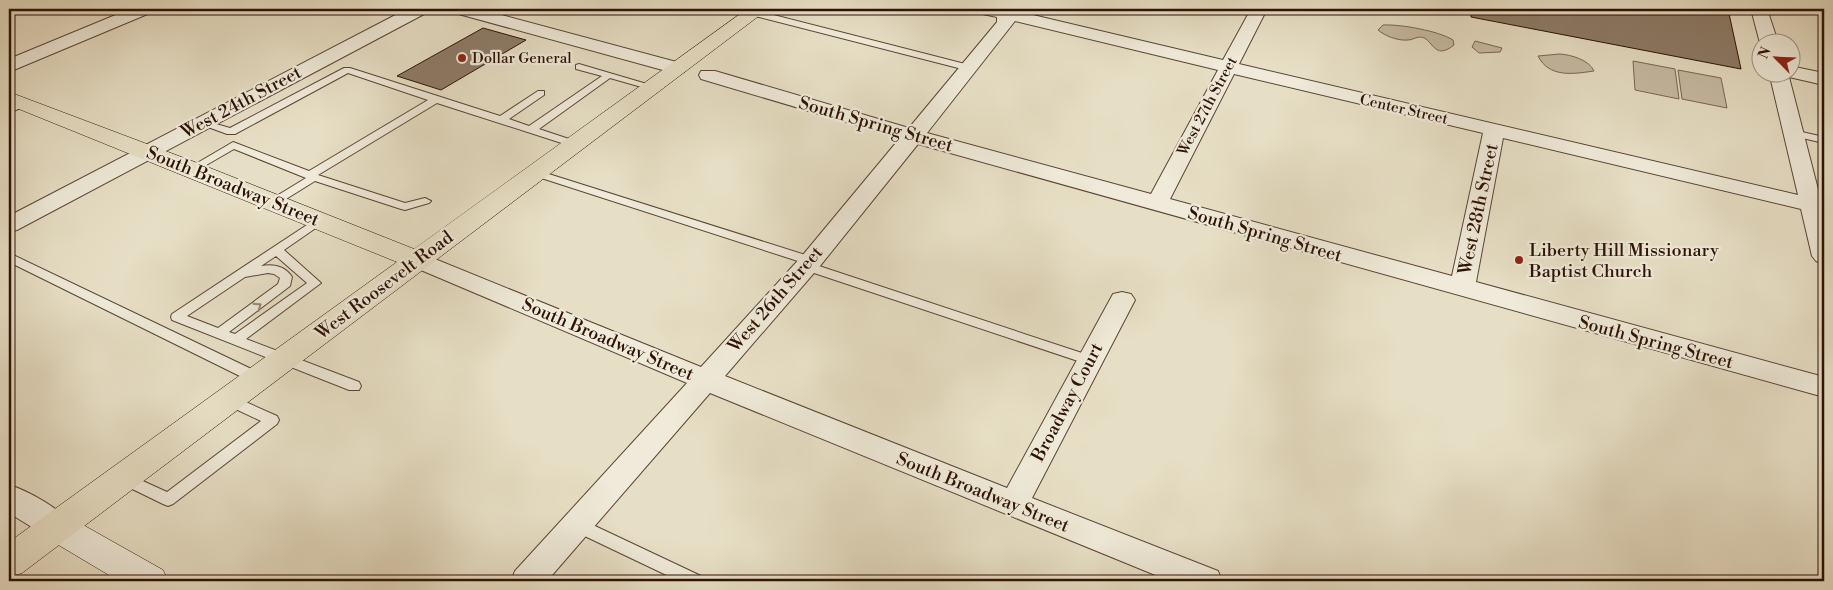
<svg xmlns="http://www.w3.org/2000/svg" width="1833" height="590" viewBox="0 0 1833 590" font-family="'Libre Bodoni',serif">
	<style>
		.green { fill: #c7bca4; stroke: #7a6654 }
		.building { fill: #8d7c68; stroke: #2c1104 }
		.lines { fill: none; stroke-linecap: round; stroke-linejoin: round }
		.lane-casing { stroke: #5b4434; stroke-width: 2 }
		.street-casing { stroke: #5b4434; stroke-width: 2 }
		.secondary-casing { stroke: #2c1104; stroke-width: 1 }
		.primary-casing { stroke: #2c1104; stroke-width: 1 }
		.lane { fill: #efead9; fill-rule: evenodd }
		.street { fill: #efead9; fill-rule: evenodd }
		.secondary { fill: #efead9; fill-rule: evenodd }
		.primary { fill: #e7dfc5; fill-rule: evenodd }
		.oneway { stroke: #978879 }
		.poi-dot { fill: #8f2418; stroke: #efead9; stroke-width: 2 }
		.labels { text-anchor: middle; stroke-width: 4.5; stroke-linejoin: round; paint-order: stroke }
		.far-poi-label { font-size: 15px; fill: #2c1104; stroke: #efead9; text-anchor: start }
		.far-street-label { font-size: 15px; fill: #2c1104; stroke: #efead9 }
		.street-label { font-size: 18px; fill: #2c1104; stroke: #efead9 }
		.poi-label { font-size: 18px; fill: #2c1104; stroke: #efead9; text-anchor: start }
	</style>
	<rect width="100%" height="100%" fill="#e7dfc5"/>
	<filter id="stains"><feTurbulence type="fractalNoise" baseFrequency=".004" numOctaves="4"/><feColorMatrix values="0 0 0 0 .2 0 0 0 0 .09 0 0 0 0 .02 0 0 0 .5 -.17"/></filter>
	<radialGradient id="worn" r=".72"><stop offset=".6" stop-color="#630" stop-opacity="0"/><stop offset="1" stop-color="#630" stop-opacity=".3"/></radialGradient>
	<path class="green" d="M 1383,25 C 1400,24 1439,31 1453,40 L 1454,45 C 1433,62 1433,37 1420,37 C 1416,37 1412,40 1408,40 C 1398,41 1385,36 1378,30 Z
		M 1475,41 L 1502,48 L 1500,52 L 1479,53 L 1472,47 Z
		M 1560,54 C 1572,55 1589,60 1594,71 C 1573,74 1549,78 1538,56 Z
		M 1633,61 L 1675,69 L 1679,99 L 1635,90 Z
		M 1678,70 L 1721,78 L 1727,108 L 1682,99 Z"/>
	<path class="building" d="M 1471,9 L 1728,9 L 1741,69 L 1471,17 Z
		M 483,28 L 526,40 L 441,90 L 397,76 Z"/>
	<g class="lines">
		<g class="lane-casing">
			<path id="lane" d="M 754,10 L 973,66 L 975,68 L 970,71 L 751,15 L 751,11 Z
				M 579,64 L 657,87 L 652,90 L 610,78 L 539,129 L 578,142 L 579,144 L 574,147 L 437,103 L 318,175 L 405,203 L 425,198 L 431,201 L 429,203 L 405,210 L 401,209 L 315,181 L 278,204 L 270,204 L 268,202 L 270,200 L 306,178 L 234,149 L 196,171 L 188,171 L 187,169 L 233,142 L 309,171 L 428,100 L 348,73 L 235,134 L 227,134 L 197,123 L 202,120 L 230,128 L 344,68 L 350,68 L 500,116 L 538,91 L 544,91 L 544,95 L 509,119 L 529,126 L 602,76 L 576,69 L 576,65 Z
				M 22,101 L 27,104 L 25,106 L 9,113 L 9,106 Z
				M 1793,130 L 1824,137 L 1824,143 L 1789,135 L 1789,131 Z
				M 536,170 L 815,258 L 817,261 L 813,264 L 1094,357 L 1096,360 L 1094,363 L 1084,363 L 802,269 L 800,266 L 804,263 L 532,175 L 531,173 L 532,171 Z
				M 319,217 L 323,219 L 325,221 L 323,223 L 284,250 L 321,283 L 246,339 L 359,382 L 361,386 L 359,390 L 349,390 L 172,320 L 171,317 L 172,314 ZM 276,256 L 307,283 L 235,334 L 229,332 L 290,286 L 292,277 C 285,266 273,264 261,266 ZM 268,273 L 274,274 L 280,278 L 278,284 L 218,328 L 187,316 L 245,277 Z
				M 9,253 L 264,375 L 266,379 L 264,383 L 254,383 L 9,262 Z
				M 230,395 L 277,416 L 279,420 L 277,424 L 173,504 L 168,506 L 163,504 L 118,482 L 115,478 L 118,474 L 123,472 L 167,492 L 261,421 L 225,404 L 223,400 L 225,396 Z
				M 578,518 L 701,576 L 703,581 L 679,581 L 572,530 L 570,525 L 572,520 Z"/>
		</g>
		<g class="street-casing">
			<path id="street" d="M 130,9 L 153,9 L 150,13 L 9,72 L 9,59 Z
				M 407,9 L 429,9 L 426,13 L 17,230 L 9,232 L 9,216 Z
				M 452,9 L 479,9 L 684,64 L 686,68 L 684,72 L 670,72 L 455,13 Z
				M 976,9 L 1017,9 L 1016,11 L 1223,60 L 1251,9 L 1267,9 L 1239,64 L 1798,195 L 1769,72 L 1790,72 L 1790,66 L 1824,73 L 1824,85 L 1789,77 L 1821,201 L 1824,201 L 1824,264 L 1816,261 L 1812,256 L 1801,209 L 1503,138 L 1476,282 L 1824,377 L 1824,397 L 918,144 L 820,266 L 725,376 L 1007,488 L 1113,294 L 1122,292 L 1131,294 L 1135,300 L 1032,498 L 1218,571 L 1222,581 L 1170,581 L 710,393 L 547,581 L 511,581 L 515,571 L 687,383 L 409,265 L 405,260 L 409,255 L 417,252 L 425,255 L 701,367 L 802,256 L 900,138 L 701,79 L 699,75 L 701,71 L 715,71 L 909,128 L 997,22 L 997,17 L 978,13 ZM 1015,21 L 1218,70 L 1151,194 L 927,133 ZM 1234,74 L 1483,133 L 1452,276 L 1170,199 Z
				M 1751,9 L 1767,9 L 1778,42 L 1760,43 Z
				M 9,485 C 27,490 65,511 73,527 L 68,536 L 57,540 L 46,536 L 9,513 Z"/>
		</g>
		<g class="secondary-casing">
			<path id="secondary" d="M 57,512 L 69,517 L 163,570 L 168,581 L 119,581 L 45,537 L 40,527 L 45,517 Z"/>
		</g>
		<g class="primary-casing">
			<path id="primary" d="M 747,9 L 768,9 L 22,573 L 9,577 L 9,542 L 397,262 L 9,105 L 9,92 L 200,164 L 414,249 Z"/>
		</g>
		<use href="#lane" class="lane"/>
		<use href="#street" class="street"/>
		<use href="#secondary" class="secondary"/>
		<use href="#primary" class="primary"/>
	</g>
	<defs><path id="oneway-chevron" d="M-2-3.5L2.5 0L-2 3.5" fill="none" stroke-width="1.6" stroke-linecap="round" stroke-linejoin="round" transform="scale(1.25)"/></defs>
	<use class="oneway" href="#oneway-chevron" transform="translate(258 306) rotate(-35)"/>
	<g class="poi-dot">
		<circle cx="462" cy="58" r="5"/>
		<circle cx="1519" cy="260" r="5"/>
	</g>
	<g class="labels">
		<g class="far-poi-label">
			<text x="472" y="63">Dollar General</text>
		</g>
		<g class="far-street-label">
			<text transform="translate(1207 106) rotate(-62)" y="5">West 27th Street</text>
			<text transform="translate(1404 109) rotate(13)" y="5">Center Street</text>
		</g>
		<g class="street-label">
			<text transform="translate(241 102) rotate(-28)" y="6">West 24th Street</text>
			<text transform="translate(876 124) rotate(16)" y="6">South Spring Street</text>
			<text transform="translate(233 186) rotate(22)" y="6">South Broadway Street</text>
			<text transform="translate(1478 209) rotate(-78)" y="6">West 28th Street</text>
			<text transform="translate(1265 234) rotate(16)" y="6">South Spring Street</text>
			<text transform="translate(384 285) rotate(-37)" y="6">West Roosevelt Road</text>
			<text transform="translate(775 299) rotate(-49)" y="6">West 26th Street</text>
			<text transform="translate(608 339) rotate(23)" y="6">South Broadway Street</text>
			<text transform="translate(1656 342) rotate(15)" y="6">South Spring Street</text>
			<text transform="translate(1067 402) rotate(-62)" y="6">Broadway Court</text>
			<text transform="translate(983 492) rotate(22)" y="6">South Broadway Street</text>
		</g>
		<g class="poi-label">
			<text x="1529" y="256">Liberty Hill Missionary<tspan x="1529" dy="21">Baptist Church</tspan></text>
		</g>
	</g>
	<rect width="1833" height="590" fill="none" stroke="#e7dfc5" stroke-width="30"/>
	<rect x="10" y="10" width="1813" height="570" fill="none" stroke="#2c1104" stroke-width="2.5"/>
	<rect x="15" y="15" width="1803" height="560" fill="none" stroke="#2c1104"/>
	<g transform="translate(1776 58) rotate(294)"><circle r="24" fill="#efead9" stroke="#a19384"/>
	<path d="M0-4L9 19L0 12L-9 19Z" fill="#8f2418"/>
	<text y="-8" font-size="14" font-weight="bold" text-anchor="middle" fill="#2c1104">N</text>
	</g>
	<rect width="100%" height="100%" filter="url(#stains)"/>
	<rect width="100%" height="100%" fill="url(#worn)"/>
</svg>
